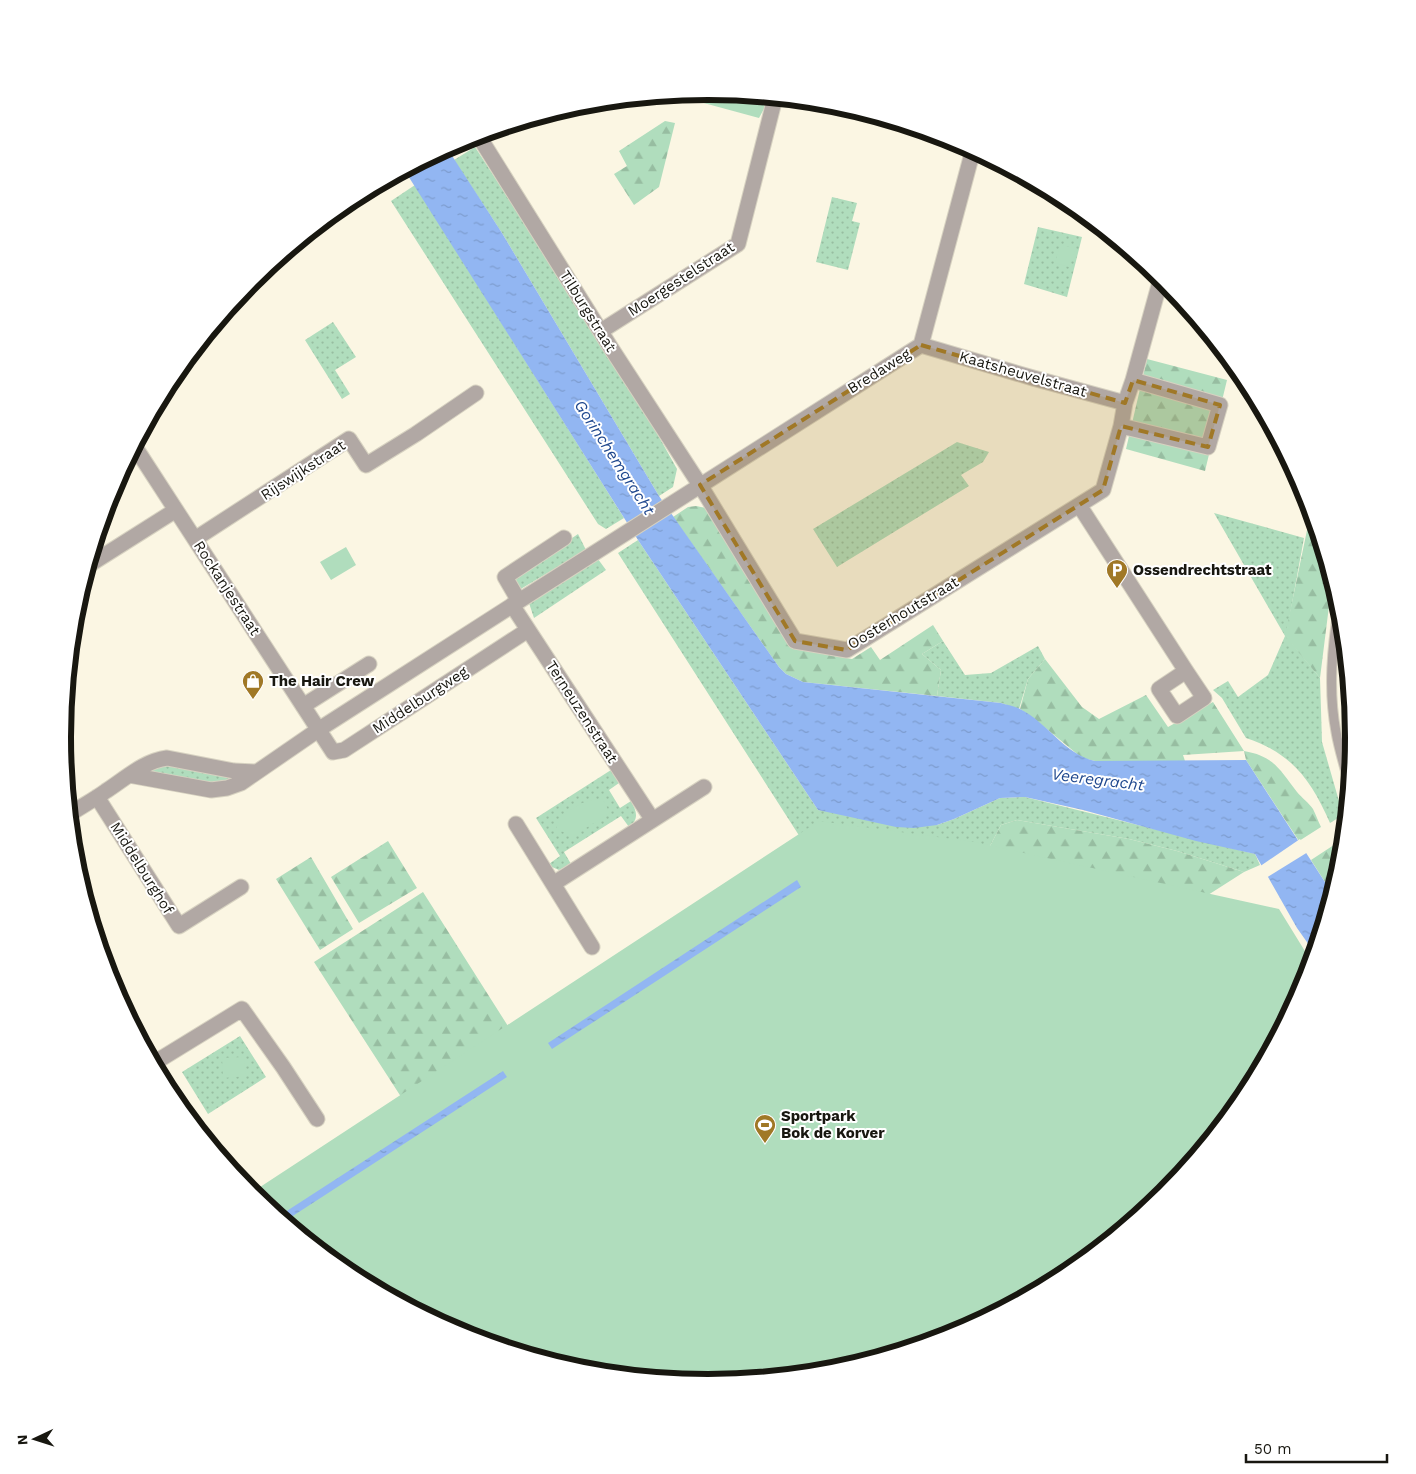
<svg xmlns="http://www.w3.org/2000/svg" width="1416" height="1474" viewBox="0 0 1416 1474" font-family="'Work Sans',sans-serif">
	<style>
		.grass { fill: url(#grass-dots) }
		.forest { fill: url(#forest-firs) }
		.green { fill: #b0ddbd }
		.water { fill: url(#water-ripples) }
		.pier { fill: #fbf6e3 }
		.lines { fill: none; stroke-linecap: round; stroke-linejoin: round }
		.lane-casing { stroke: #d7d2c1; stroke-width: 11 }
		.street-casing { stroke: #d7d2c1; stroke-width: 17 }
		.lane { stroke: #b1a8a4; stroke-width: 9 }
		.street { stroke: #b1a8a4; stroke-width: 15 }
		.marked { fill: #a07826; fill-opacity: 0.2; stroke: #a07826; stroke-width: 4; stroke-dasharray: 10 6; stroke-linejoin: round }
		.labels { text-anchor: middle; stroke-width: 4; stroke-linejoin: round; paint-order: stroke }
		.street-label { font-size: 15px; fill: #181710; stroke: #fff }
		.poi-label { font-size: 15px; font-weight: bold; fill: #181710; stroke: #fff; text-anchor: start }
		.water-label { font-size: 16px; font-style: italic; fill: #21498f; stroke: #fff }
		.rim { fill: none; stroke: #181710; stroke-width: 6 }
	</style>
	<defs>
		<pattern id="grass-dots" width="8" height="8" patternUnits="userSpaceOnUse" patternTransform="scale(1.25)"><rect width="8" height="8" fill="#b0ddbd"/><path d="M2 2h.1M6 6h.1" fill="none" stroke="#97bda1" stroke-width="1.8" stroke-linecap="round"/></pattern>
		<pattern id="forest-firs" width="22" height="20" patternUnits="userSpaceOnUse" patternTransform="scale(1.25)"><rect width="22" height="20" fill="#b0ddbd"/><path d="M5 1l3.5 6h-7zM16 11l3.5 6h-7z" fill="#97bda1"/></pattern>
		<pattern id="water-ripples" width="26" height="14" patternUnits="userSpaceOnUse" patternTransform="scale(1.25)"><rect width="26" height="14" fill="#92b6f2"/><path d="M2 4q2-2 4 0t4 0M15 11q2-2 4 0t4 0" fill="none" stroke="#7d9cce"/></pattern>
	</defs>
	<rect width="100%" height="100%" fill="#fbf6e3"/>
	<path class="grass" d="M 475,147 L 635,394 L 677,469 L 673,487 L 659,496 L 502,233 L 454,160 Z
		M 415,185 L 624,518 L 606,529 L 598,524 L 391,201 Z
		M 832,197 L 857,203 L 852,221 L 860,223 L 848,270 L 816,262 Z
		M 1038,227 L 1082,237 L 1067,297 L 1024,284 Z
		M 333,322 L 356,357 L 335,370 L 350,394 L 342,399 L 305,340 Z
		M 957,442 L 989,452 L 983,462 L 961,475 L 969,486 L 837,567 L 813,529 Z
		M 1214,513 L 1304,538 L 1286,636 L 1320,678 L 1322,742 L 1343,815 L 1330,823 C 1311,780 1292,753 1246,738 L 1222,698 L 1213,690 L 1228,681 L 1238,697 L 1268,675 L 1285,636 Z
		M 578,534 L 586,550 L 519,590 L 512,579 Z
		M 638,540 L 818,810 L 937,825 L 954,819 L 1000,798 L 1025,797 L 1255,854 L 1260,865 L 1244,872 L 1177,851 L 1129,839 L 1017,820 L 1001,825 L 990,846 L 800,837 L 618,553 Z
		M 595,555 L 606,570 L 534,618 L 529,603 Z
		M 943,641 L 965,675 L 991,673 L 1038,646 L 1045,659 L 1028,679 L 1019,709 L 1001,703 L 937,696 L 941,670 L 922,654 Z
		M 181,765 L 239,778 L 219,784 L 145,772 L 163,766 Z
		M 611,770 L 619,783 L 609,790 L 620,808 L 631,801 C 637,812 639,819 629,827 L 621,816 L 564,852 L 571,864 L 559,870 L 552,867 L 549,864 L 560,856 L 536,818 Z
		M 240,1036 L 266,1077 L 208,1114 L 182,1072 Z"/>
	<path class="forest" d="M 665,121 L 675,123 L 659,187 L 634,205 L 614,174 L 627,166 L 619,151 Z
		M 1147,359 L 1227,380 L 1205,471 L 1126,449 Z
		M 696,506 L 706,508 L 796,649 L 852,659 L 871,647 L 880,660 L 933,625 L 943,641 L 922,654 L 941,670 L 937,696 L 803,682 L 786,674 L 779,667 L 673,517 L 688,507 Z
		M 1311,511 L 1332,582 L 1320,678 L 1285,636 Z
		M 1344,639 L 1353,737 L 1351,759 C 1341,721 1340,678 1344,639 Z
		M 1045,659 L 1082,707 L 1099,719 L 1146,695 L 1168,727 L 1213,702 L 1244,751 C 1274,756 1280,770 1297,792 C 1302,798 1309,803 1313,809 C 1316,815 1318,821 1321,827 L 1299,841 L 1246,760 L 1244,751 L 1183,755 L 1185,761 L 1095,761 L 1082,758 L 1037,721 L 1020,709 L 1028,679 Z
		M 1017,820 L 1129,839 L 1177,851 L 1244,872 L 1161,925 L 990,846 L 1001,825 Z
		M 1343,839 L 1341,863 L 1332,893 L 1311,860 Z
		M 388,841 L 417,888 L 359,923 L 331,877 Z
		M 311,857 L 353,929 L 320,950 L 276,879 Z
		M 423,892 L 513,1034 L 405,1103 L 314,962 Z"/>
	<path class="green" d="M 708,92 L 768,97 L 765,107 L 759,118 L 689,99 L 686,94 Z
		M 1060,244 L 1076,249 L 1069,267 L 1055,263 Z
		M 346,547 L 356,565 L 331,580 L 320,562 Z
		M 602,798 L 610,813 L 573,836 L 556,829 L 560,816 L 582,803 Z
		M 819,821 L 974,842 L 1279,909 L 1311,961 L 1304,984 L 1245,1096 L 1164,1194 L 1066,1274 L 955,1333 L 834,1370 L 708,1382 L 582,1370 L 461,1333 L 349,1274 L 251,1193 Z
		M 244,1057 L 246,1076 L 223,1078 L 222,1058 Z"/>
	<path class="water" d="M 447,148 L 502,233 L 659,496 L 779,667 L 786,674 L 803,682 L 1001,703 C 1007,705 1014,706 1020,709 C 1047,722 1064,754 1095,761 L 1246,760 L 1332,893 L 1314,952 L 1297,928 L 1255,854 L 1196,841 L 1083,810 L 1025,797 L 1000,798 L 954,819 L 937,825 L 914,828 L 896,827 L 818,810 L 638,540 L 405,171 Z
		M 797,880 L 801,887 L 552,1049 L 548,1043 Z
		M 503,1071 L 507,1077 L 285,1221 L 279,1216 Z"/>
	<path class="pier" d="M 1300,839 L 1308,852 L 1266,878 L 1259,867 Z"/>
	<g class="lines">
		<g class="lane-casing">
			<path id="lane" d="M 1339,605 C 1332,647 1328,690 1336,732 C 1339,750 1345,767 1349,785"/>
		</g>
		<g class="street-casing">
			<path id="street" d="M 478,135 L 611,348 L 700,485 L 795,641 L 847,650 L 1103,490 L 1121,426 L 1125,403 L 1133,380 L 1161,278
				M 601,331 L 738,244 L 775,98
				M 921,345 L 1033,378 L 1125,403
				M 1121,426 L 1208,447 L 1220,405 L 1133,380
				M 135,447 L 333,752 L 344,750 L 528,630
				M 1079,505 L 1186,671 L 1204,698 L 1177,716 L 1159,689 L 1186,671
				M 195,539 L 349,439 L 366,465 L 416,434 L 476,393
				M 89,565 L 176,510
				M 519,601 L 505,577 L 564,538
				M 512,605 L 652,819
				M 303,706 L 369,664
				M 129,775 L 211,790 L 227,788 L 241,783 L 318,730 L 519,601 L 921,345 L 973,150
				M 97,797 L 179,926 L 241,887
				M 70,814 C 82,806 95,799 106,791 C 126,778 144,761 167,758 L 234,771 L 255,772
				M 516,824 L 592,947
				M 553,884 L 704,787
				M 154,1063 L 242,1009 L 283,1067 L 317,1119"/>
		</g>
		<use href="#lane" class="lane"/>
		<use href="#street" class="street"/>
	</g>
	<path class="marked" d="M 921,345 L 1125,403 L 1133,380 L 1220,405 L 1208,447 L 1121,426 L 1103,490 L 847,650 L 795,641 L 700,485 Z"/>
	<defs>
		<g id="parking-pin" transform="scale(1.125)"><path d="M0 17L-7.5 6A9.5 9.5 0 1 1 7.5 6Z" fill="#a07826" stroke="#fff"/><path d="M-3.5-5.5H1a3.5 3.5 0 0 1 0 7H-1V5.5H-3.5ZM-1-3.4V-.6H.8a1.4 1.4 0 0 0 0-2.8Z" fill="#fff"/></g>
		<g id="shop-pin" transform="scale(1.125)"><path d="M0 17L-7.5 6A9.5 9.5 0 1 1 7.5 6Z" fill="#a07826" stroke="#fff"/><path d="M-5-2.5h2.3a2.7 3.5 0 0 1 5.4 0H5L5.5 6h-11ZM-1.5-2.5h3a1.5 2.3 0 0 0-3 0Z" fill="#fff"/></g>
		<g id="stadium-pin" transform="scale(1.125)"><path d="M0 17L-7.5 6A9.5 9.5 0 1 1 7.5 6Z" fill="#a07826" stroke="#fff"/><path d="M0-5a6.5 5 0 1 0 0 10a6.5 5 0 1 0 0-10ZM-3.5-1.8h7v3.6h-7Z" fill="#fff"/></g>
	</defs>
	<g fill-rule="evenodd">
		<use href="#parking-pin" x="1117" y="570"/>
		<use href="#shop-pin" x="253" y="681"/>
		<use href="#stadium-pin" x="765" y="1125"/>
	</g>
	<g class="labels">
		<g class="street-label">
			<text transform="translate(681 279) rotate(-33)" y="5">Moergestelstraat</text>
			<text transform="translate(588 311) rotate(58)" y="5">Tilburgstraat</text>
			<text transform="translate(879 371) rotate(-32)" y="5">Bredaweg</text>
			<text transform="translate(1023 374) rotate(16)" y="5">Kaatsheuvelstraat</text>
			<text transform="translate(303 470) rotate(-33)" y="5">Rijswijkstraat</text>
			<text transform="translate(227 588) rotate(57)" y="5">Rockanjestraat</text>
			<text transform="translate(903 613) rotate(-31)" y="5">Oosterhoutstraat</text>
			<text transform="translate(420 700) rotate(-33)" y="5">Middelburgweg</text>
			<text transform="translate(582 712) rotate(57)" y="5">Terneuzenstraat</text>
			<text transform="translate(142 868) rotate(58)" y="5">Middelburghof</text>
		</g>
		<g class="poi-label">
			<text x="1133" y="575">Ossendrechtstraat</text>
			<text x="269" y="686">The Hair Crew</text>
			<text x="781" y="1121">Sportpark<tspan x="781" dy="17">Bok de Korver</tspan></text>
		</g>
		<g class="water-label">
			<text transform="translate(615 457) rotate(57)" y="6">Gorinchemgracht</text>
			<text transform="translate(1098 779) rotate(7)" y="6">Veeregracht</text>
		</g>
	</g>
	<path d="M0 0H1416V1474H0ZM71 737a637 637 0 1 1 1274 0a637 637 0 1 1-1274 0Z" fill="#fff" fill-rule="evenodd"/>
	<path class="rim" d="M71 737a637 637 0 1 1 1274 0a637 637 0 1 1-1274 0Z"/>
	<g transform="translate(35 1439) rotate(266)" stroke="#ffffff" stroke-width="4" paint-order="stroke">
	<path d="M0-4L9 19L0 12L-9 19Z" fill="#181710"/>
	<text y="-8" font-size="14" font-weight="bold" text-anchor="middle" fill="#181710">N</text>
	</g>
	<path d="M1246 1454v8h141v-8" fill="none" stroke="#181710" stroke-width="2.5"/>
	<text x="1254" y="1454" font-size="15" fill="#181710" stroke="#ffffff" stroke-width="4" paint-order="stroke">50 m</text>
</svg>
